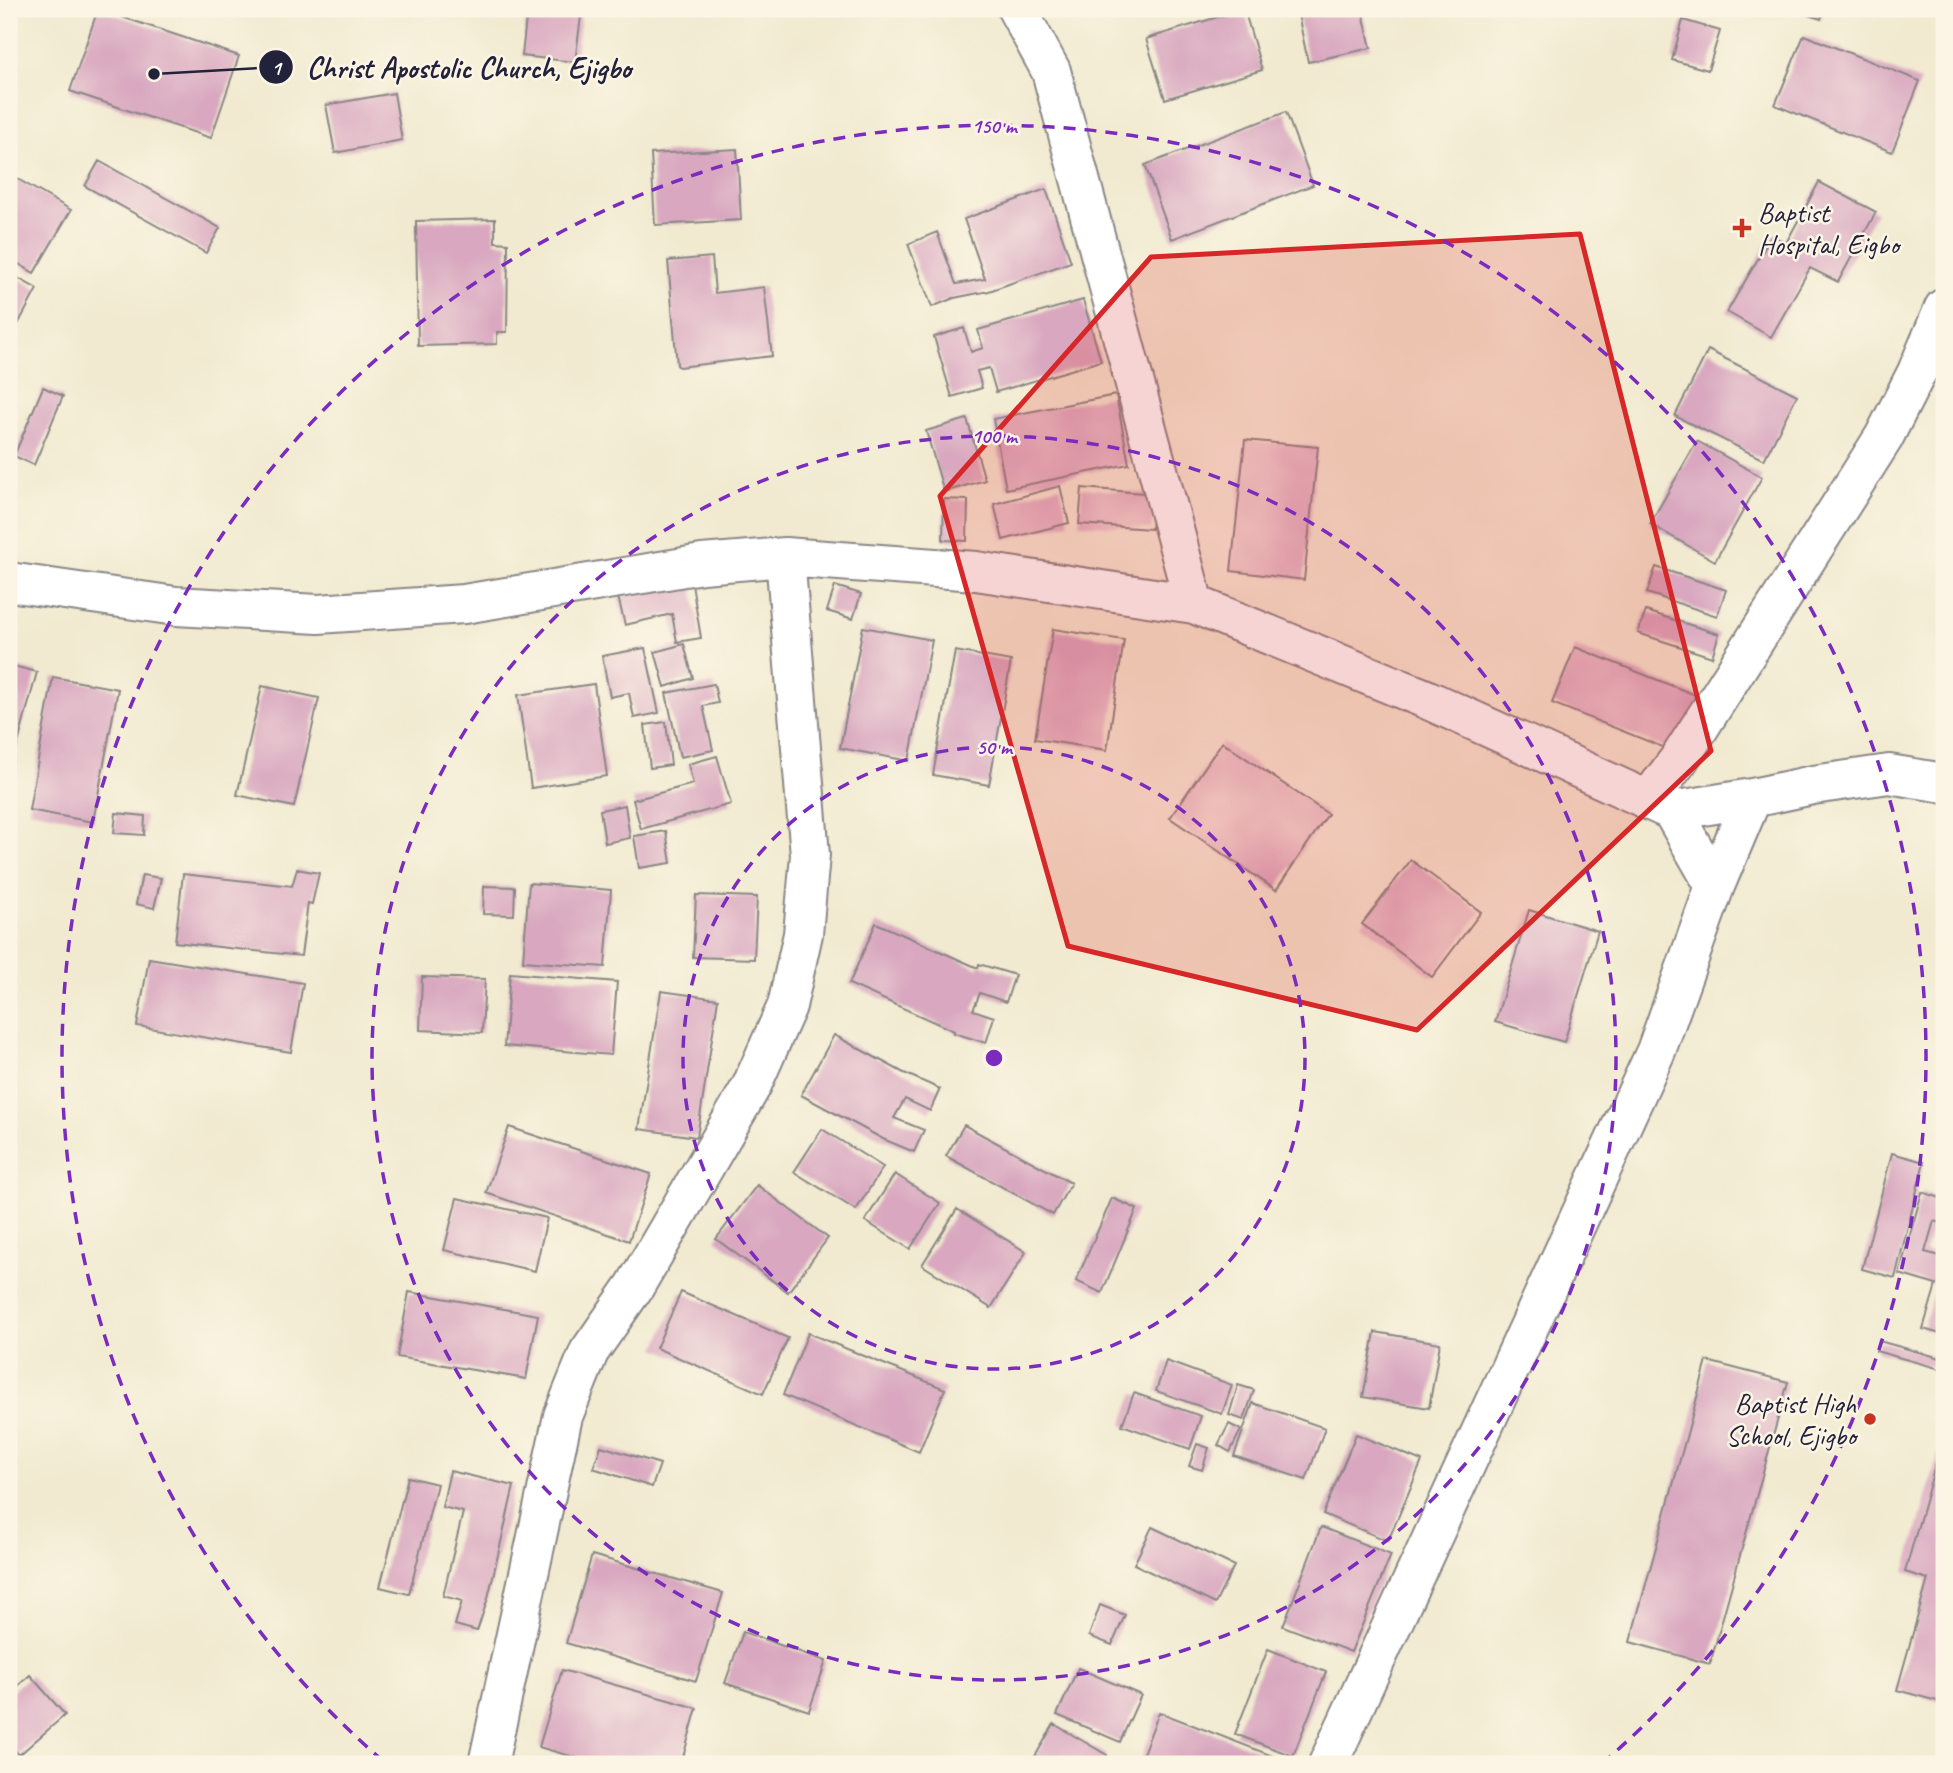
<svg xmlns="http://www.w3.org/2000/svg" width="1953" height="1773" viewBox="0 0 1953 1773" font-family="Caveat,sans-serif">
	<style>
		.building { fill: #d9a8c0 }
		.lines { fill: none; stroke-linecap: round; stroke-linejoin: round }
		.minor-casing { stroke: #8a8686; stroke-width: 42 }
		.minor { stroke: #fff; stroke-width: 38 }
		.marked { fill: #d62828; fill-opacity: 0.2; stroke: #d62828; stroke-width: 5; stroke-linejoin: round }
		.ring { fill: none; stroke: #7b2cbf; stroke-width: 3.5; stroke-dasharray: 12 9 }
		.poi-dot { fill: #c8321e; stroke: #fcf5e5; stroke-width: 2.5 }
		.labels { text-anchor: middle; stroke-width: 5; stroke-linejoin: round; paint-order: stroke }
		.poi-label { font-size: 28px; fill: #22223b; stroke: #fcf5e5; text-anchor: start }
		.centre { fill: #7b2cbf; stroke: #fcf5e5; stroke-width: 3.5 }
		.ring-label { font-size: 21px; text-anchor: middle; font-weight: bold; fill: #7b2cbf; stroke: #fcf5e5; stroke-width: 5; stroke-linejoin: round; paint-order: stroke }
		.leader { fill: none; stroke: #22223b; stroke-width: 2.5 }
		.callout-dot { fill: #22223b; stroke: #fcf5e5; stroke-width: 2.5 }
		.mark-label { font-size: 21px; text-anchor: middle; font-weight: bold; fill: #fff }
		.callout-label { font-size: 30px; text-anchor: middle; font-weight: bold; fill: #22223b; stroke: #fcf5e5; stroke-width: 5; stroke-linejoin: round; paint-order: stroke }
	</style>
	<rect width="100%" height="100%" fill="#fcf5e5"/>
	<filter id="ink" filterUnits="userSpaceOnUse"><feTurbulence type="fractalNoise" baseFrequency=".0143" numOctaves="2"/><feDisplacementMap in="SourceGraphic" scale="14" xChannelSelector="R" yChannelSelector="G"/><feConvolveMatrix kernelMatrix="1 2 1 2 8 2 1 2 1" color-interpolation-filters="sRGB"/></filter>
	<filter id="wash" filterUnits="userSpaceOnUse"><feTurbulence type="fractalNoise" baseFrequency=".00686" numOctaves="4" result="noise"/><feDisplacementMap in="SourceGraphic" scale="28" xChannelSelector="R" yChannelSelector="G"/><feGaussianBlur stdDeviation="1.57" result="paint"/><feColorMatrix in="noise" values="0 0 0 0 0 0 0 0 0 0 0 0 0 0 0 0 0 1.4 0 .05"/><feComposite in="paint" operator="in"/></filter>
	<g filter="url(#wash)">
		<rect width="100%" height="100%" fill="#f1ead0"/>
		<g id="blocks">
			<path class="building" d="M 98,9 L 239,56 L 211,138 L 70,91 Z
				M 527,9 L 582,9 L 575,62 L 522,56 Z
				M 1244,9 L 1262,70 L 1165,99 L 1146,39 Z
				M 1297,9 L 1362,9 L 1371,48 L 1308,62 Z
				M 1789,9 L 1824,9 L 1821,19 Z
				M 1683,20 L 1720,31 L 1708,70 L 1672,60 Z
				M 1804,35 L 1920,81 L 1892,152 L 1775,105 Z
				M 394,93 L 402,140 L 335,153 L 326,105 Z
				M 1286,112 L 1313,185 L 1172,239 L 1145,165 Z
				M 737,149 L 741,220 L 655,225 L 651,154 Z
				M 99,161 L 220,228 L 206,253 L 85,186 Z
				M 9,174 L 71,210 L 34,273 L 9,258 Z
				M 1819,182 L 1876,212 L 1838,282 L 1810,268 L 1771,337 L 1727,312 L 1772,235 L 1786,243 Z
				M 1046,189 L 1071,262 L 989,291 L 954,298 L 932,307 L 908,244 L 937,232 L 956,284 L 985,279 L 964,219 Z
				M 495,219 L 495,242 L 508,243 L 507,332 L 497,332 L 497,344 L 418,346 L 416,221 Z
				M 712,257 L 715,293 L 764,287 L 772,356 L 679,367 L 677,365 L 668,261 Z
				M 9,273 L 37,289 L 9,341 Z
				M 1083,300 L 1101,361 L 996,392 L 989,368 L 977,371 L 982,388 L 952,397 L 934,337 L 964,328 L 971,352 L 983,348 L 978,330 Z
				M 1708,350 L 1797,395 L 1764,460 L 1675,416 Z
				M 43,387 L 63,396 L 34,465 L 14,456 Z
				M 1116,395 L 1129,464 L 1006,489 L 993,419 Z
				M 967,419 L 985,480 L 944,492 L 926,431 Z
				M 1245,440 L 1318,447 L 1304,580 L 1231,571 Z
				M 1697,441 L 1762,477 L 1715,561 L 1650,524 Z
				M 1060,486 L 1069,523 L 1003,540 L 994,504 Z
				M 1082,488 L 1155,494 L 1151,529 L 1079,524 Z
				M 944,499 L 968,500 L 967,541 L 943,540 Z
				M 1656,567 L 1726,590 L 1717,616 L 1647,593 Z
				M 692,584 L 701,638 L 677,642 L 672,614 L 625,625 L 618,597 Z
				M 835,586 L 861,594 L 853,619 L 827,611 Z
				M 1646,611 L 1719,634 L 1712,657 L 1638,633 Z
				M 863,627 L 932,640 L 909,761 L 840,748 Z
				M 1053,629 L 1124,640 L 1107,750 L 1035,739 Z
				M 684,644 L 693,678 L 665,687 L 655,652 Z
				M 1575,647 L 1703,698 L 1680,754 L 1552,703 Z
				M 645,648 L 659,713 L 634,718 L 629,693 L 610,697 L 602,656 Z
				M 955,651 L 1011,661 L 989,785 L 933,775 Z
				M 9,665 L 37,672 L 10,773 L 9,773 Z
				M 53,677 L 118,689 L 93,822 L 29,810 Z
				M 594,684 L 607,776 L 531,788 L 518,695 Z
				M 714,684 L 718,703 L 703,706 L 713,750 L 680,757 L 666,693 Z
				M 262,686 L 319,698 L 294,807 L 237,795 Z
				M 666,722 L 671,765 L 650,768 L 645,725 Z
				M 1222,742 L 1328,814 L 1276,890 L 1170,818 Z
				M 717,756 L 731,804 L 641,829 L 633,800 L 693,784 L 688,764 Z
				M 625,805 L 630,838 L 605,843 L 600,810 Z
				M 116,813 L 145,816 L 144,835 L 114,833 Z
				M 666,831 L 671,863 L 639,868 L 634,836 Z
				M 1411,860 L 1481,912 L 1432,977 L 1362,924 Z
				M 297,869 L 319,873 L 312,904 L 308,903 L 301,956 L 175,942 L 183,874 L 292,886 Z
				M 142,875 L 161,878 L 154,908 L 136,904 Z
				M 529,883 L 611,890 L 605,967 L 523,961 Z
				M 484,886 L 515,887 L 514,915 L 483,914 Z
				M 696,895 L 757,897 L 754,959 L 693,957 Z
				M 1529,910 L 1598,931 L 1564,1042 L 1495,1022 Z
				M 876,923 L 978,968 L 979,964 L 1015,975 L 1006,1002 L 980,993 L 973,1010 L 994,1017 L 986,1043 L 954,1033 L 954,1031 L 849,984 Z
				M 149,958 L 303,983 L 291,1052 L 137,1026 Z
				M 510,973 L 617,982 L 611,1055 L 504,1046 Z
				M 422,977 L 485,979 L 482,1033 L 420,1030 Z
				M 661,991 L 718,999 L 697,1137 L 639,1129 Z
				M 834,1035 L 902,1072 L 940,1089 L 930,1111 L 905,1099 L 894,1118 L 924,1130 L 914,1152 L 883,1139 L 801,1095 Z
				M 964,1125 L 1071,1183 L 1053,1215 L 946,1156 Z
				M 509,1127 L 651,1174 L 629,1241 L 486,1193 Z
				M 822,1129 L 883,1167 L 856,1210 L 794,1172 Z
				M 1892,1153 L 1924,1162 L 1895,1278 L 1862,1269 Z
				M 895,1174 L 940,1203 L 910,1249 L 865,1221 Z
				M 757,1185 L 828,1238 L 788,1292 L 716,1239 Z
				M 1922,1192 L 1944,1199 L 1944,1224 L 1934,1221 L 1925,1252 L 1944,1257 L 1944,1335 L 1923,1329 L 1936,1285 L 1899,1274 Z
				M 457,1198 L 547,1218 L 535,1271 L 444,1250 Z
				M 1112,1198 L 1137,1209 L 1102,1293 L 1076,1281 Z
				M 957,1209 L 1026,1252 L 991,1308 L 922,1265 Z
				M 409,1292 L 538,1315 L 526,1379 L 397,1357 Z
				M 681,1292 L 788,1338 L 763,1394 L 656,1348 Z
				M 1375,1332 L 1440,1343 L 1429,1408 L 1363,1397 Z
				M 808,1333 L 945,1389 L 919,1452 L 783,1395 Z
				M 1879,1341 L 1944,1359 L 1944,1370 L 1876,1351 Z
				M 1166,1361 L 1232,1385 L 1222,1414 L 1156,1391 Z
				M 1707,1361 L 1788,1382 L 1710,1664 L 1630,1642 Z
				M 1238,1385 L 1254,1390 L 1244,1420 L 1229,1415 Z
				M 1134,1393 L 1201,1416 L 1190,1449 L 1122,1425 Z
				M 1253,1403 L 1325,1428 L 1306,1480 L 1234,1456 Z
				M 1229,1424 L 1241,1430 L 1230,1452 L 1218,1445 Z
				M 1356,1434 L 1422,1461 L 1388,1541 L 1323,1514 Z
				M 1944,1434 L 1944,1703 L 1897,1690 L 1928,1579 L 1905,1572 Z
				M 1197,1444 L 1209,1448 L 1202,1470 L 1189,1466 Z
				M 601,1446 L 660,1464 L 652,1487 L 593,1468 Z
				M 450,1471 L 514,1486 L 488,1598 L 477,1631 L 455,1625 L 462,1601 L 443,1596 L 463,1512 L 442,1507 Z
				M 408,1477 L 437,1484 L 409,1594 L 380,1587 Z
				M 1152,1527 L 1234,1566 L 1215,1604 L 1134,1564 Z
				M 1321,1527 L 1391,1555 L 1351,1652 L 1283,1626 Z
				M 592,1555 L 723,1593 L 696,1681 L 566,1643 Z
				M 1100,1605 L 1125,1615 L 1112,1645 L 1089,1636 Z
				M 743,1632 L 826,1661 L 809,1711 L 725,1683 Z
				M 1268,1649 L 1326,1672 L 1293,1756 L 1235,1734 Z
				M 1078,1668 L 1141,1695 L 1120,1742 L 1057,1715 Z
				M 562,1670 L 697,1708 L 681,1764 L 598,1764 L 539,1747 Z
				M 30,1675 L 65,1715 L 19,1755 L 9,1743 L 9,1694 Z
				M 1159,1712 L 1278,1758 L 1276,1764 L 1139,1764 Z
				M 1054,1724 L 1107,1755 L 1102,1764 L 1045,1764 L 1034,1758 Z"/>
		</g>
	</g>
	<g filter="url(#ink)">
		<use href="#blocks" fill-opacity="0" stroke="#8a8686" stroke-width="2"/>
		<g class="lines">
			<g class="minor-casing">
				<path id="minor" d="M 1017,9 L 1051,71 L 1194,604
					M 9,582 L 176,606 L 318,614 L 464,604 L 702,564 L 785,557 L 976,571 L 1194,604 L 1426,699 L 1672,811 L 1715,886
					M 1649,799 L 1680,758 L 1884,437 L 1917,372 L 1944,308
					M 1672,811 L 1752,798 L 1813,785 L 1889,774 L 1944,783
					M 488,1764 L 563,1416 L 589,1352 L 635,1286 L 751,1087 L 787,1006 L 803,934 L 810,855 L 785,557
					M 1328,1764 L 1656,1051 L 1715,886 L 1752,798"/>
			</g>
			<use href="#minor" class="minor"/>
		</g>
	</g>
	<path class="marked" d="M 1580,234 L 1711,751 L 1417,1030 L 1068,946 L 940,496 L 1151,257 Z"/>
	<g class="ring">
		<circle cx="994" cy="1058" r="311"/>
		<circle cx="994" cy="1058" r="622"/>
		<path d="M383 1761A932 932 0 1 1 1605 1761"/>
	</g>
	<g class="poi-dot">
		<path d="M1738.5 217.5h7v7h7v7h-7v7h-7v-7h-7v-7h7z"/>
		<circle cx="1870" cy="1419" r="7"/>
	</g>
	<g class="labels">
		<g class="poi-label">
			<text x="1758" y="222">Baptist<tspan x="1758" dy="32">Hospital, Eigbo</tspan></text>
			<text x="1856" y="1413" text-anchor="end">Baptist High<tspan x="1856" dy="32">School, Ejigbo</tspan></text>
		</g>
	</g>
	<circle cx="994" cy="1058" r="10" class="centre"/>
	<g class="ring-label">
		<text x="994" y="133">150 m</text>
		<text x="994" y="443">100 m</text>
		<text x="994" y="754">50 m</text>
	</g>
	<path class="leader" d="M154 74L276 67"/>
	<g class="callout-dot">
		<circle cx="154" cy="74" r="7"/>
		<circle cx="276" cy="67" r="18"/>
	</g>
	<g class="mark-label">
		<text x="276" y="75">1</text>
	</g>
	<g class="callout-label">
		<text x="469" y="78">Christ Apostolic Church, Ejigbo</text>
	</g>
	<rect width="1953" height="1773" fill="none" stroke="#fcf5e5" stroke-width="35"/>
</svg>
